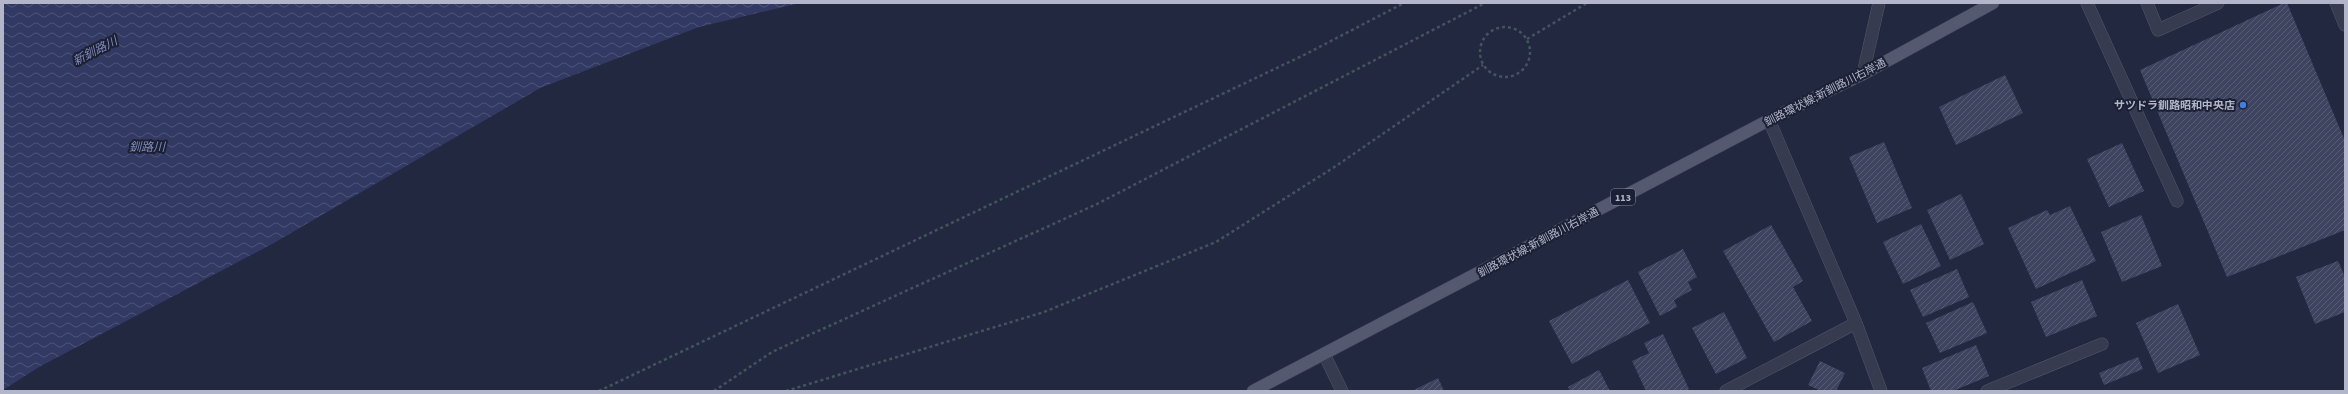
<svg xmlns="http://www.w3.org/2000/svg" width="2348" height="394" viewBox="0 0 2348 394" font-family="'Source Sans 3','Noto Sans JP',sans-serif">
	<style>
		.water { fill: url(#water-waves) }
		.building { fill: url(#building-hatch) }
		.lines { fill: none; stroke-linecap: round; stroke-linejoin: round }
		.lane-casing { stroke: #52566b; stroke-width: 13 }
		.street-casing { stroke: #52566b; stroke-width: 13 }
		.primary-casing { stroke: #404459; stroke-width: 13 }
		.path { stroke: #43545e; stroke-width: 2.5; stroke-dasharray: 3 3; stroke-linecap: butt }
		.lane { stroke: #373b50; stroke-width: 12 }
		.street { stroke: #373b50; stroke-width: 12 }
		.primary { stroke: #555970; stroke-width: 12 }
		.shop-dot { fill: #3f7fe0; stroke: #1c2035; stroke-width: 1.5 }
		.labels { text-anchor: middle; stroke-width: 4; stroke-linejoin: round; paint-order: stroke }
		.shield { fill: #1c2035; stroke: #86899e; stroke-width: 1 }
		.shield-label { font-size: 10px; font-weight: bold; fill: #b3b6cb }
		.street-label { font-size: 11px; fill: #b3b6cb; stroke: #1c2035 }
		.poi-label { font-size: 11px; font-weight: bold; fill: #b3b6cb; stroke: #1c2035; text-anchor: end }
		.water-label { font-size: 12px; font-style: italic; fill: #808ab8; stroke: #1c2035 }
	</style>
	<defs>
		<pattern id="water-waves" width="16" height="10" patternUnits="userSpaceOnUse"><rect width="16" height="10" fill="#323a64"/><path d="M0 5q4-4 8 0t8 0" fill="none" stroke="#4d5479"/></pattern>
		<pattern id="building-hatch" width="6" height="6" patternUnits="userSpaceOnUse"><rect width="6" height="6" fill="#3e4460"/><path d="M-1 1l2-2M0 6l6-6M5 7l2-2" fill="none" stroke="#585d75"/></pattern>
	</defs>
	<rect width="100%" height="100%" fill="#222840"/>
	<path class="water" d="M 3,3 L 800,3 L 699,27 L 540,88 L 272,244 L 39,367 L 3,390 Z"/>
	<path class="building" d="M 2284,3 L 2287,3 L 2345,141 L 2345,230 L 2227,277 L 2140,70 Z
		M 2005,75 L 2023,113 L 1956,145 L 1939,107 Z
		M 1884,142 L 1912,208 L 1877,223 L 1849,157 Z
		M 2122,143 L 2144,191 L 2109,207 L 2087,159 Z
		M 1961,194 L 1984,244 L 1950,260 L 1927,210 Z
		M 2070,206 L 2096,261 L 2036,289 L 2008,228 L 2047,210 L 2050,215 Z
		M 2141,215 L 2162,266 L 2122,282 L 2101,232 Z
		M 1921,224 L 1941,266 L 1903,284 L 1883,242 Z
		M 1771,225 L 1803,281 L 1793,287 L 1812,321 L 1774,342 L 1723,251 Z
		M 1683,249 L 1697,277 L 1688,282 L 1692,290 L 1674,300 L 1677,307 L 1660,316 L 1638,272 Z
		M 2338,261 L 2345,277 L 2345,312 L 2315,324 L 2296,277 Z
		M 1957,269 L 1969,297 L 1923,317 L 1910,290 Z
		M 1628,280 L 1650,323 L 1572,364 L 1549,321 Z
		M 2082,280 L 2097,316 L 2046,337 L 2031,302 Z
		M 1973,302 L 1987,333 L 1940,353 L 1926,323 Z
		M 2178,304 L 2200,355 L 2158,373 L 2136,323 Z
		M 1724,312 L 1747,358 L 1716,374 L 1692,328 Z
		M 1663,334 L 1689,389 L 1686,391 L 1646,391 L 1632,361 L 1649,353 L 1644,343 Z
		M 1976,345 L 1989,376 L 1953,391 L 1931,391 L 1922,368 Z
		M 2138,357 L 2143,369 L 2104,385 L 2099,373 Z
		M 1820,361 L 1845,373 L 1836,391 L 1821,391 L 1808,385 Z
		M 1599,370 L 1610,391 L 1570,391 L 1568,387 Z
		M 1438,378 L 1444,391 L 1412,391 Z"/>
	<g class="lines">
		<g class="lane-casing">
			<path id="lane" d="M 2147,3 L 2158,30 L 2218,3
				M 2336,3 L 2345,25
				M 1863,74 L 1879,3
				M 1324,354 L 1342,391"/>
		</g>
		<g class="street-casing">
			<path id="street" d="M 2087,3 L 2177,201
				M 1769,120 L 1856,323 L 1881,391
				M 1726,391 L 1856,323
				M 1987,391 L 2102,344"/>
		</g>
		<g class="primary-casing">
			<path id="primary" d="M 1253,391 L 1769,120 L 1863,74 L 1993,3"/>
		</g>
		<path class="path" d="M1480 52a25 25 0 1 1 50 0a25 25 0 1 1-50 0Z
			M 1527,39 L 1587,3
			M 599,391 L 1304,55 L 1404,3
			M 714,391 L 772,352 L 1097,204 L 1485,3
			M 786,391 L 1044,312 L 1216,242 L 1336,166 L 1483,65"/>
		<use href="#lane" class="lane"/>
		<use href="#street" class="street"/>
		<use href="#primary" class="primary"/>
	</g>
	<circle class="shop-dot" cx="2243" cy="105" r="4"/>
	<g class="labels">
		<rect class="shield" x="1611" y="189" width="24" height="16" rx="3"/>
		<g class="shield-label">
			<text x="1623" y="201">113</text>
		</g>
		<g class="street-label">
			<text transform="translate(1825 92) rotate(-27)" y="4">釧路環状線;新釧路川右岸通</text>
			<text transform="translate(1538 242) rotate(-28)" y="4">釧路環状線;新釧路川右岸通</text>
		</g>
		<g class="poi-label">
			<text x="2235" y="109">サツドラ釧路昭和中央店</text>
		</g>
		<g class="water-label">
			<text transform="translate(95 51) rotate(-27)" y="4">新釧路川</text>
			<text x="147" y="151">釧路川</text>
		</g>
	</g>
	<rect width="2348" height="394" fill="none" stroke="#b3b6cb" stroke-width="8"/>
</svg>
